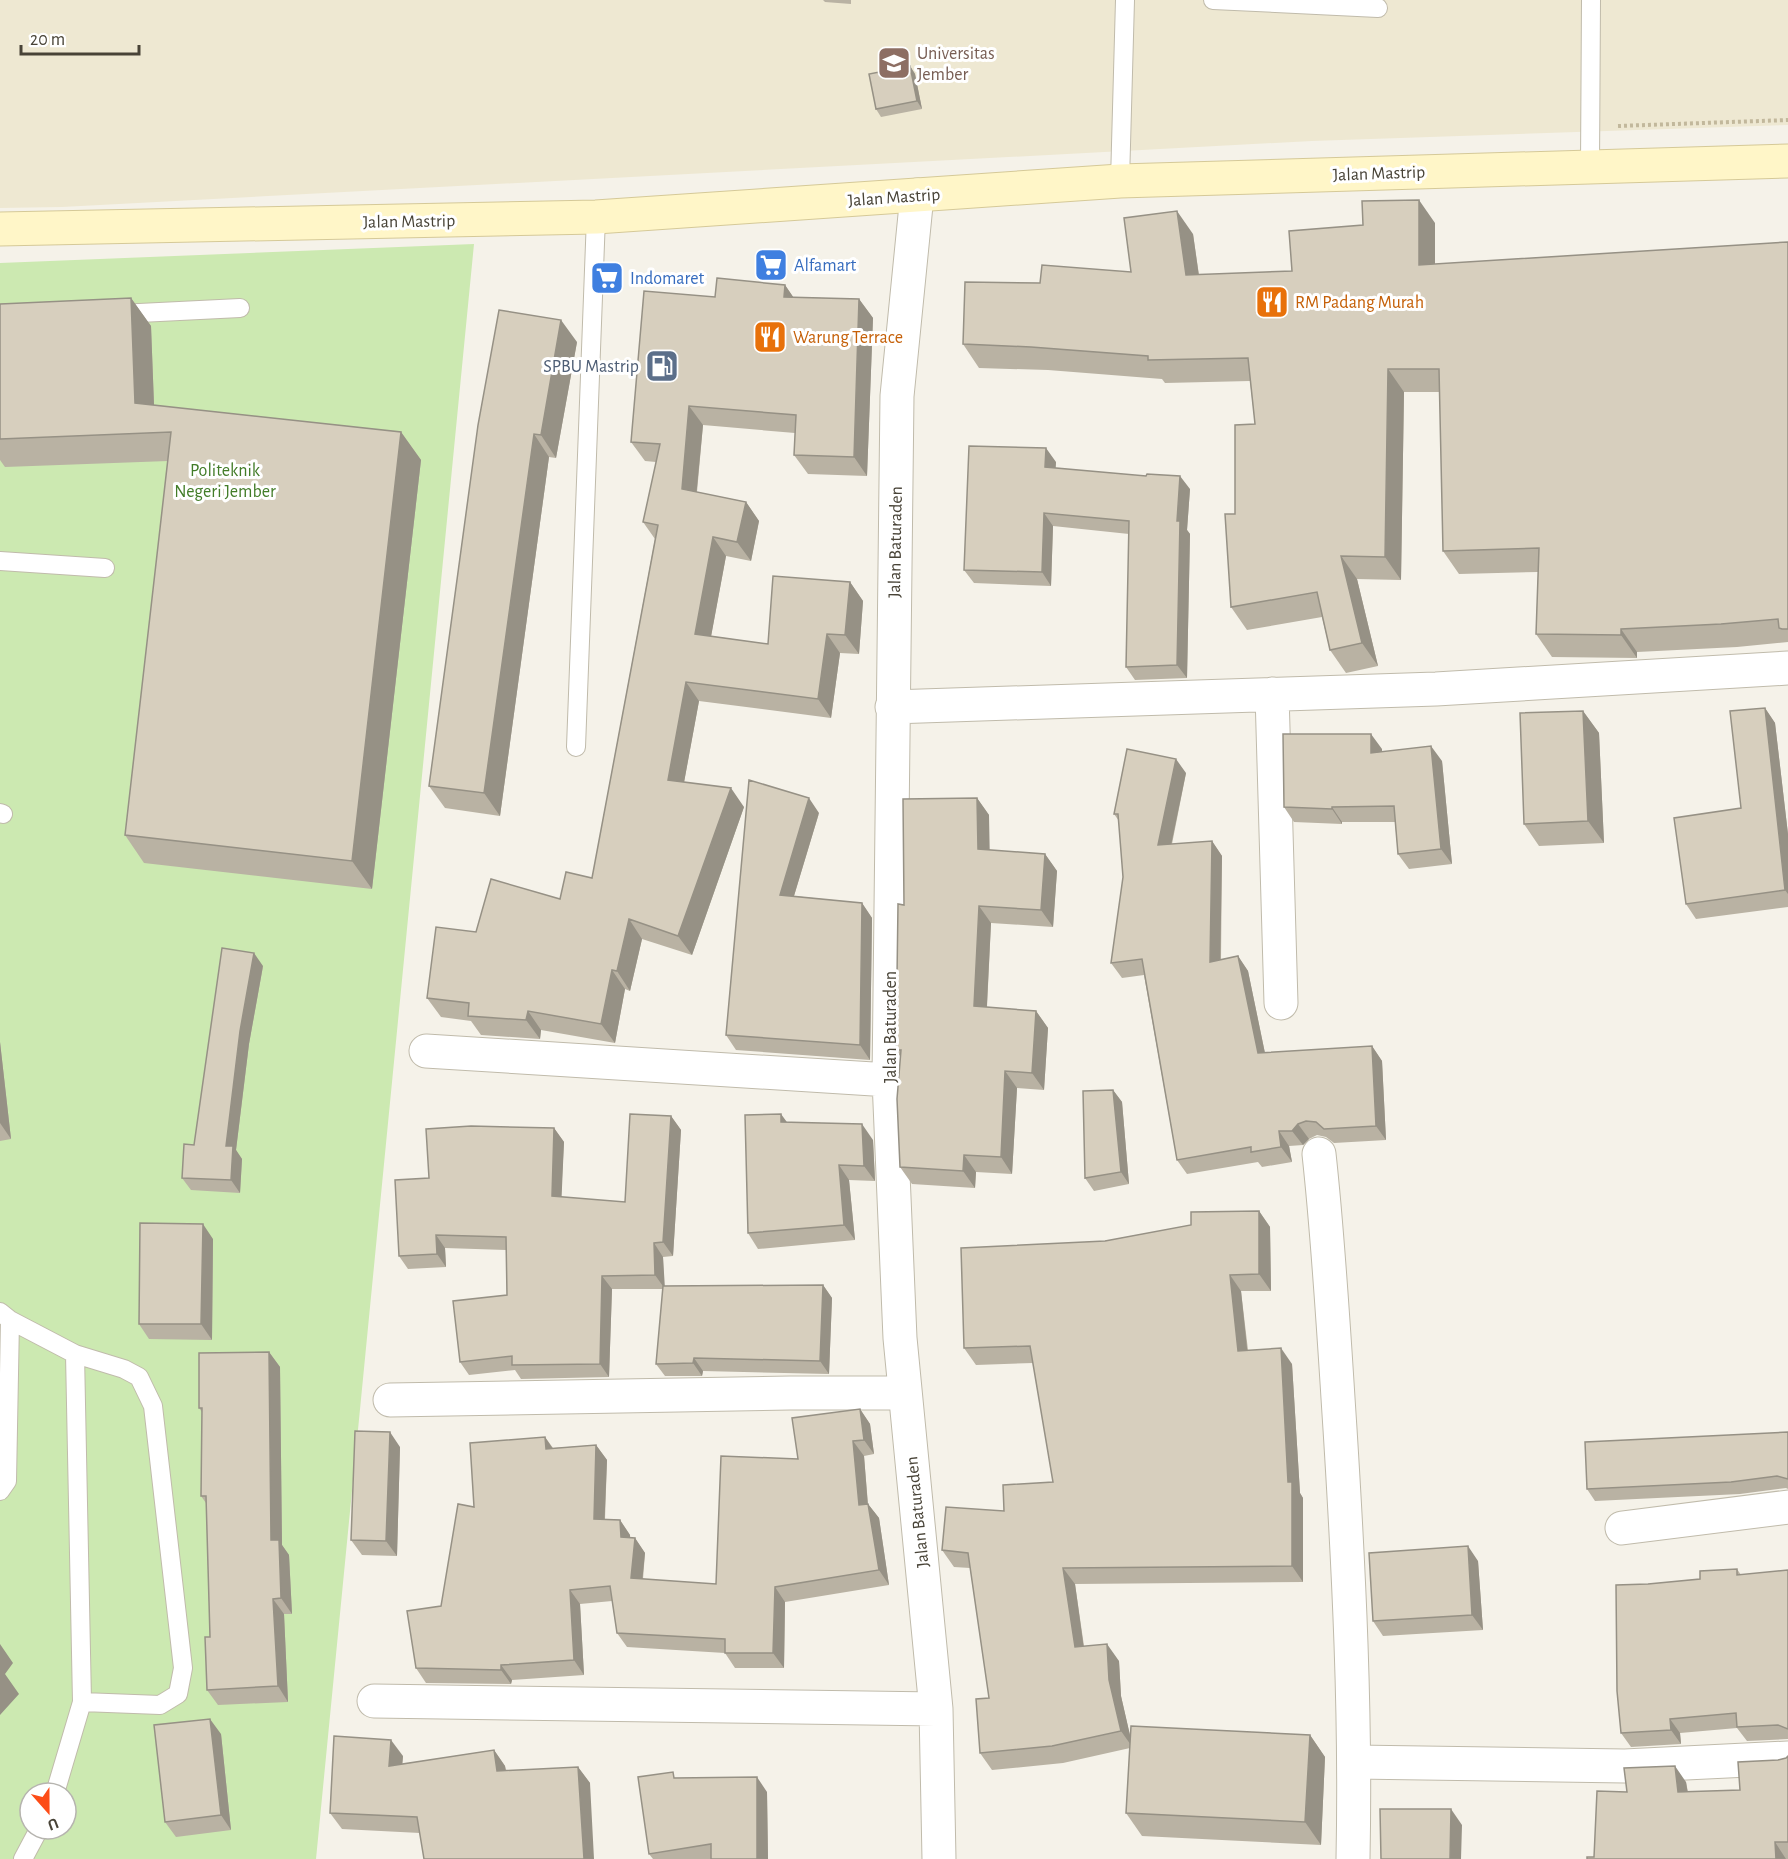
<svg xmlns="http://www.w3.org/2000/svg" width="1788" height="1859" viewBox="0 0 1788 1859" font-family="'Alegreya Sans',sans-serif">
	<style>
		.education { fill: #eee8d2 }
		.green { fill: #cce9b1; fill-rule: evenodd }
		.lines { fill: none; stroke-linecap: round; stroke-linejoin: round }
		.service-casing { stroke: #c0bbab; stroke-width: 20 }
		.minor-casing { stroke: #c0bbab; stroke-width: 35 }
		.secondary-casing { stroke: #d5c998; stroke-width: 35 }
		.path { stroke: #c2b89c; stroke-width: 4; stroke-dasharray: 3 3; stroke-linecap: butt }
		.service { stroke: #fff; stroke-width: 18 }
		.minor { stroke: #fff; stroke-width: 33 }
		.secondary { stroke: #fff6c8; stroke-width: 33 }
		.wall { fill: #b9b2a3 }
		.shaded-wall { fill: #969185 }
		.building { fill: #d7cfbe; stroke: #969185; stroke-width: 1.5 }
		.labels { text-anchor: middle; stroke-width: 6; stroke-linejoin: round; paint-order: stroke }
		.education-label { font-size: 18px; fill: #785e54; stroke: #fff; text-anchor: start }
		.street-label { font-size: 18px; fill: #484337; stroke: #fff }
		.shop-label { font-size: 18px; fill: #366cbe; stroke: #fff; text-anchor: start }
		.food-label { font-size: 18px; fill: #c56008; stroke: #fff; text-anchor: start }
		.service-label { font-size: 18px; fill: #4e5e75; stroke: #fff; text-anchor: end }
		.park-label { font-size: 18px; fill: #427c28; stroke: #fff }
	</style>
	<rect width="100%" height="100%" fill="#f5f2e9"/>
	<path class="education" d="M 0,0 L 1788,0 L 1788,125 L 1312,141 L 62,207 L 0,208 Z"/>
	<path class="green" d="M 474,244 L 316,1859 L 0,1859 L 0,263 ZM 30,1793 L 66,1793 L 66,1829 L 30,1829 Z"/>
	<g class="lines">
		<g class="service-casing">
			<path id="service" d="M 1213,0 L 1378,8
				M 1590,166 L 1591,0
				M 1120,181 L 1125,0
				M 119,314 L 240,308
				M 0,561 L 105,568
				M 576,747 L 596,217
				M 0,813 L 3,814
				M 0,1312 L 10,1320 L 75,1354 L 124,1369 L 139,1377 L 153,1406 L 183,1668 L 178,1694 L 160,1705 L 82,1702
				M 0,1491 L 7,1481 L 10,1320
				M 55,1793 L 82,1702 L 75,1354
				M 23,1859 L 39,1829"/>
		</g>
		<g class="minor-casing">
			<path id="minor" d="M 917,195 L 897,396 L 889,1080 L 900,1338 L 936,1709 L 939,1859
				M 1272,694 L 1281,1003
				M 892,707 L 1436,689 L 1788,668
				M 426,1051 L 889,1080
				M 1319,1154 C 1329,1245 1334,1337 1340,1429 C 1349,1573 1356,1715 1353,1859
				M 390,1400 L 790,1393 L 905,1393
				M 1622,1528 L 1788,1507
				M 374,1701 L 936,1709
				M 1355,1762 L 1625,1766 L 1788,1758"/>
		</g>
		<g class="secondary-casing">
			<path id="secondary" d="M 0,229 L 596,217 L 1120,181 L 1788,161"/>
		</g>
		<path class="path" d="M 1618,126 L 1788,120"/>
		<use href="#service" class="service"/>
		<use href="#minor" class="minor"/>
		<use href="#secondary" class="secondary"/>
	</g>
	<path class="wall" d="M 823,0 L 851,0 L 851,4 L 825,2 Z
		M 910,66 L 915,74 L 922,109 L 881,117 L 876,109 Z
		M 1435,223 L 1435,264 L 1788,242 L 1788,642 L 1737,647 L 1637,652 L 1637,658 L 1552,657 L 1536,634 L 1538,572 L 1459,574 L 1443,551 L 1440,392 L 1404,392 L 1401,580 L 1357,579 L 1378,666 L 1346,673 L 1330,650 L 1322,617 L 1247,630 L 1231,607 L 1235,514 L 1255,424 L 1250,381 L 1165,383 L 1162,379 L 1048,370 L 979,368 L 963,344 L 1040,283 L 1131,272 L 1193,234 L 1199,275 L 1292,271 Z
		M 785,285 L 793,297 L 859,299 L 873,318 L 867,476 L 808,474 L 794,455 L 795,433 L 703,425 L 697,492 L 746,502 L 759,521 L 751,561 L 726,556 L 711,636 L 768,644 L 850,582 L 863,601 L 859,654 L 840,653 L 831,718 L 699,701 L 684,782 L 744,807 L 692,955 L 642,939 L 630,991 L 625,989 L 615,1043 L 541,1030 L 540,1039 L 481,1035 L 471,1021 L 441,1017 L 427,998 L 476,932 L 560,899 L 592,878 L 655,539 L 643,522 L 656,462 L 645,461 L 631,442 L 715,297 Z
		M 131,298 L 151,326 L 154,405 L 401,432 L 421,460 L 372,889 L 144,863 L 125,835 L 168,461 L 5,467 L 0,460 L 0,304 Z
		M 577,342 L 556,458 L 549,457 L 500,816 L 445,808 L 429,786 L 478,425 Z
		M 1056,462 L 1055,468 L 1190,489 L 1187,530 L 1190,534 L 1187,678 L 1135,680 L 1126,667 L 1129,534 L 1053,526 L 1051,586 L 974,583 L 964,570 Z
		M 1765,708 L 1775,723 L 1788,834 L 1788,907 L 1696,919 L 1686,904 L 1741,808 Z
		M 1583,711 L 1599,733 L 1604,843 L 1539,846 L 1524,824 Z
		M 1382,749 L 1382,751 L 1442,761 L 1452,864 L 1409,869 L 1398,854 L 1395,822 L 1342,822 L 1342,824 L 1294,822 L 1284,807 Z
		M 1186,773 L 1172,844 L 1212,841 L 1222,856 L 1221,960 L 1238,956 L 1248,971 L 1265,1053 L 1372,1046 L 1382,1061 L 1386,1140 L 1334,1143 L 1326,1137 L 1317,1135 L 1309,1139 L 1303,1145 L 1289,1146 L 1292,1162 L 1262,1167 L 1258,1162 L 1187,1174 L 1177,1160 L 1144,975 L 1122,978 L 1111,963 L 1123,877 L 1119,821 L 1114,814 Z
		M 977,798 L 989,815 L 989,850 L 1045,854 L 1057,871 L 1053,927 L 991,923 L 987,1007 L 1036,1011 L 1048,1028 L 1044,1090 L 1017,1088 L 1012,1174 L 976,1172 L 975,1188 L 912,1184 L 900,1167 L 900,1056 L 896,1050 L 904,905 Z
		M 819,813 L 794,896 L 862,903 L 872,918 L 870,1060 L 736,1050 L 726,1035 Z
		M 263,966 L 249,1044 L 236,1150 L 242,1159 L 240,1193 L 191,1190 L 182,1178 Z
		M 0,1042 L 11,1139 L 0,1141 Z
		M 1113,1090 L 1122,1102 L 1129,1184 L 1094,1191 L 1085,1178 Z
		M 671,1116 L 681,1130 L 673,1256 L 663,1257 L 664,1286 L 823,1285 L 832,1298 L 829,1374 L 703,1371 L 702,1376 L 665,1376 L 656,1364 L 663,1289 L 612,1289 L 609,1377 L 521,1379 L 515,1370 L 469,1375 L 460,1362 L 507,1295 L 506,1250 L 445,1248 L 446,1267 L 408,1269 L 399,1256 L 429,1178 L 554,1128 L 564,1142 L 561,1197 L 625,1202 Z
		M 787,1122 L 873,1140 L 875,1181 L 849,1180 L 855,1240 L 758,1249 L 748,1233 Z
		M 1259,1211 L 1270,1227 L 1271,1291 L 1241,1291 L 1248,1350 L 1292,1364 L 1300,1493 L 1303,1498 L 1303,1582 L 1075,1584 L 1084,1646 L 1119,1661 L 1121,1696 L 1130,1736 L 1310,1735 L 1325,1757 L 1321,1845 L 1142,1836 L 1126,1813 L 1130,1748 L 1063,1763 L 992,1770 L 980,1753 L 989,1698 L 970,1568 L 954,1567 L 942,1550 L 1004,1511 L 1053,1482 L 1033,1363 L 976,1365 L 964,1348 L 1105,1241 L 1191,1225 Z
		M 213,1239 L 212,1340 L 149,1339 L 139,1324 Z
		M 269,1352 L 280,1367 L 282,1545 L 289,1555 L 292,1614 L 284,1614 L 288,1702 L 218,1705 L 207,1690 L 210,1637 L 206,1503 L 201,1496 L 202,1412 L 199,1408 Z
		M 860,1409 L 870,1424 L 874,1454 L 864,1456 L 868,1504 L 879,1518 L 889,1585 L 785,1602 L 784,1668 L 735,1668 L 725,1653 L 627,1647 L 617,1633 L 612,1601 L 580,1604 L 584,1675 L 512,1680 L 511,1684 L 426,1683 L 416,1668 L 441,1606 L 474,1507 L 545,1437 L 553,1448 L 596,1445 L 607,1460 L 605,1519 L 620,1520 L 630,1535 L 630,1538 L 635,1538 L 645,1553 L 643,1579 L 716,1584 L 798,1459 Z
		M 1788,1432 L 1788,1489 L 1786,1488 L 1740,1494 L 1595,1501 L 1587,1489 Z
		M 400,1447 L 397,1556 L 362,1555 L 351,1540 Z
		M 1478,1561 L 1483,1630 L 1383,1636 L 1373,1621 Z
		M 1737,1569 L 1741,1575 L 1788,1570 L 1788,1739 L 1747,1741 L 1737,1728 L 1680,1733 L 1681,1744 L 1631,1747 L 1621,1733 L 1648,1584 L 1700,1579 Z
		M 221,1734 L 231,1830 L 176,1837 L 165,1822 Z
		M 494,1750 L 505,1766 L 506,1771 L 578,1767 L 590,1783 L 420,1833 L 342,1829 L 330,1813 L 403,1756 L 402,1764 Z
		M 1788,1756 L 1788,1859 L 1594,1857 L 1686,1782 L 1688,1792 L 1740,1790 L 1778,1760 L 1786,1758 Z
		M 677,1778 L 767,1792 L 768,1859 L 653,1859 L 649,1854 Z"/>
	<path class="shaded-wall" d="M 910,66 L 915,74 L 922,109 L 917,101 Z
		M 1419,200 L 1435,223 L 1435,288 L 1419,265 Z
		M 1177,211 L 1193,234 L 1202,298 L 1186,275 Z
		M 785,285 L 798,304 L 784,297 Z
		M 131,298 L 151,326 L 155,431 L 135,403 Z
		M 859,299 L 873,318 L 867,476 L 854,457 Z
		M 561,320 L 577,342 L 556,458 L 541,435 Z
		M 1388,369 L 1404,392 L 1401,580 L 1385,557 Z
		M 689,406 L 703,425 L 695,508 L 682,489 Z
		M 401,432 L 421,460 L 372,889 L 352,861 Z
		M 534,434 L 549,457 L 500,816 L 484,793 Z
		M 1046,448 L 1056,462 L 1055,481 L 1045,467 Z
		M 1180,476 L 1190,489 L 1187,530 L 1190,534 L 1187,678 L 1177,665 L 1177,521 Z
		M 746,502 L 759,521 L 751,561 L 737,542 Z
		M 1044,513 L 1053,526 L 1051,586 L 1042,572 Z
		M 713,537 L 726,556 L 708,653 L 695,634 Z
		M 1341,556 L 1357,579 L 1378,666 L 1362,643 Z
		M 850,582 L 863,601 L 859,654 L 845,635 Z
		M 1621,629 L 1637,652 L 1637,658 L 1621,635 Z
		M 827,634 L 840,653 L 831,718 L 818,699 Z
		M 686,682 L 699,701 L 681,799 L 668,780 Z
		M 1765,708 L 1775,723 L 1788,834 L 1788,894 L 1785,890 Z
		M 1583,711 L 1599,733 L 1604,843 L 1588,821 Z
		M 1371,734 L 1382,749 L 1382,768 L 1371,753 Z
		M 1431,746 L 1442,761 L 1452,864 L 1441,849 Z
		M 1176,759 L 1186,773 L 1168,860 L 1158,845 Z
		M 731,788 L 744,807 L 692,955 L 678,936 Z
		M 809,798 L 819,813 L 790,909 L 780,895 Z
		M 977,798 L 989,815 L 990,866 L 978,849 Z
		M 1332,807 L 1342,822 L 1342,824 L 1332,809 Z
		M 1212,841 L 1222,856 L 1220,977 L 1210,962 Z
		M 1045,854 L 1057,871 L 1053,927 L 1041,910 Z
		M 862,903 L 872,918 L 870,1060 L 860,1045 Z
		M 979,906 L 991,923 L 986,1023 L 974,1006 Z
		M 629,919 L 642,939 L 630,991 L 617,971 Z
		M 254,953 L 263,966 L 249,1044 L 236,1150 L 242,1159 L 240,1193 L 231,1180 L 226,1146 L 240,1031 Z
		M 1238,956 L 1248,971 L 1268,1068 L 1258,1053 Z
		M 612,970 L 625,989 L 615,1043 L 601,1024 Z
		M 528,1011 L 541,1030 L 540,1039 L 526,1020 Z
		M 1036,1011 L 1048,1028 L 1044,1090 L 1032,1073 Z
		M 0,1042 L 11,1139 L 0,1123 Z
		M 1372,1046 L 1382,1061 L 1386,1140 L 1376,1126 Z
		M 1005,1071 L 1017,1088 L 1012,1174 L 1001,1157 Z
		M 1113,1090 L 1122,1102 L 1129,1184 L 1121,1172 Z
		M 781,1114 L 792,1129 L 781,1122 Z
		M 671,1116 L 681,1130 L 673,1256 L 663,1242 Z
		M 862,1124 L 873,1140 L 875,1181 L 864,1166 Z
		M 1298,1124 L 1309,1139 L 1303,1145 L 1292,1131 Z
		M 554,1128 L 564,1142 L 561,1210 L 552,1196 Z
		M 1279,1131 L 1289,1146 L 1292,1162 L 1281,1147 Z
		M 964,1155 L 976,1172 L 975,1188 L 963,1171 Z
		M 839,1165 L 849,1180 L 855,1240 L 844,1225 Z
		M 1259,1211 L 1270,1227 L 1271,1291 L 1259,1274 Z
		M 203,1224 L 213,1239 L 212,1340 L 201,1324 Z
		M 436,1235 L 445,1248 L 446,1267 L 437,1254 Z
		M 654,1243 L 663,1257 L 665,1289 L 655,1275 Z
		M 1230,1275 L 1241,1291 L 1249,1367 L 1238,1351 Z
		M 602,1276 L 612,1289 L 609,1377 L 600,1364 Z
		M 823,1285 L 832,1298 L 829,1374 L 820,1361 Z
		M 1281,1348 L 1292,1364 L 1300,1493 L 1303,1498 L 1303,1582 L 1292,1566 L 1288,1482 Z
		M 269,1352 L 280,1367 L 282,1545 L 289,1555 L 292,1614 L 281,1598 L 271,1540 Z
		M 694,1358 L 703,1371 L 702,1376 L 693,1363 Z
		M 860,1409 L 870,1424 L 874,1454 L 864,1440 Z
		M 390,1432 L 400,1447 L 397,1556 L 386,1541 Z
		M 545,1437 L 555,1452 L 546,1449 Z
		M 853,1441 L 864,1456 L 869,1520 L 859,1505 Z
		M 596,1445 L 607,1460 L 604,1533 L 594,1519 Z
		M 868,1504 L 879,1518 L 889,1585 L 879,1570 Z
		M 620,1520 L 630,1535 L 631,1551 L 621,1537 Z
		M 635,1538 L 645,1553 L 641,1593 L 631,1578 Z
		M 1468,1546 L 1478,1561 L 1483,1630 L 1472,1615 Z
		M 1063,1568 L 1075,1584 L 1086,1664 L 1075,1647 Z
		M 775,1587 L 785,1602 L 784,1668 L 773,1653 Z
		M 570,1590 L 580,1604 L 584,1675 L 574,1660 Z
		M 273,1599 L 284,1614 L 288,1702 L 278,1686 Z
		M 0,1644 L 13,1663 L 5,1674 L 19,1694 L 0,1715 Z
		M 1107,1644 L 1119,1661 L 1121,1696 L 1133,1748 L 1121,1731 L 1109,1680 Z
		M 501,1665 L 512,1680 L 511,1684 L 501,1670 Z
		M 210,1719 L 221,1734 L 231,1830 L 221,1815 Z
		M 1670,1719 L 1680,1733 L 1681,1744 L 1671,1730 Z
		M 1310,1735 L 1325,1757 L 1321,1845 L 1305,1822 Z
		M 391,1740 L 403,1756 L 401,1782 L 389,1766 Z
		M 494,1750 L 505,1766 L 509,1788 L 497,1771 Z
		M 1675,1766 L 1686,1782 L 1690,1808 L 1678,1792 Z
		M 578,1767 L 590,1783 L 594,1859 L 584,1859 Z
		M 757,1777 L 767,1792 L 768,1859 L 757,1859 Z
		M 1451,1809 L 1462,1825 L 1461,1859 L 1450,1859 Z
		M 1775,1842 L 1786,1859 L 1776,1859 Z"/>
	<path class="building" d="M 910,66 L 917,101 L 876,109 L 869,74 Z
		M 1419,200 L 1419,265 L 1788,242 L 1788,629 L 1782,629 L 1779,628 L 1778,619 L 1721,624 L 1621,629 L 1621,635 L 1536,634 L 1539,548 L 1443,551 L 1439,369 L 1388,369 L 1385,557 L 1341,556 L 1362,643 L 1330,650 L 1317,592 L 1231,607 L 1225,514 L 1235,514 L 1235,425 L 1255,424 L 1248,358 L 1148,360 L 1148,356 L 1031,347 L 963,344 L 965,282 L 1040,283 L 1042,265 L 1131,272 L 1124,218 L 1177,211 L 1186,275 L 1292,271 L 1289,231 L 1363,225 L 1362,201 Z
		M 717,278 L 785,285 L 784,297 L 859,299 L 854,457 L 794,455 L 796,415 L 689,406 L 682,489 L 746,502 L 737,542 L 713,537 L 695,634 L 768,644 L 773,576 L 850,582 L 845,635 L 827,634 L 818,699 L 686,682 L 668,780 L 731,788 L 678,936 L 629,919 L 617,971 L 612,970 L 601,1024 L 528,1011 L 526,1020 L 468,1016 L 469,1003 L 427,998 L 436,927 L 476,932 L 491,879 L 560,899 L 566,872 L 592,878 L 658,525 L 643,522 L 660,444 L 631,442 L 644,291 L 715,297 Z
		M 131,298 L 135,403 L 401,432 L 352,861 L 125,835 L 171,432 L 0,439 L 0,304 Z
		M 499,310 L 561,320 L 541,435 L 534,434 L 484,793 L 429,786 L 478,425 Z
		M 969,446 L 1046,448 L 1045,467 L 1146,476 L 1147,474 L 1180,476 L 1177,521 L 1180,521 L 1177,665 L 1126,667 L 1129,521 L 1044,513 L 1042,572 L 964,570 Z
		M 1765,708 L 1785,890 L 1686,904 L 1674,818 L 1741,808 L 1730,711 Z
		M 1583,711 L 1588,821 L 1524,824 L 1520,713 Z
		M 1283,734 L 1371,734 L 1371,753 L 1431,746 L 1441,849 L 1398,854 L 1394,806 L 1332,807 L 1332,809 L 1284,807 Z
		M 1127,749 L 1176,759 L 1158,845 L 1212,841 L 1210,962 L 1238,956 L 1258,1053 L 1372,1046 L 1376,1126 L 1324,1129 L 1316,1122 L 1306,1121 L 1298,1124 L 1292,1131 L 1279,1131 L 1281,1147 L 1251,1152 L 1251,1147 L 1177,1160 L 1142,959 L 1111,963 L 1123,877 L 1118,814 L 1114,814 Z
		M 749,780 L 809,798 L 780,895 L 862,903 L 860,1045 L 726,1035 Z
		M 977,798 L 978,849 L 1045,854 L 1041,910 L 979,906 L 974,1006 L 1036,1011 L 1032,1073 L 1005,1071 L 1001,1157 L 964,1155 L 963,1171 L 900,1167 L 897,1099 L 901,1050 L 896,1050 L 898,904 L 904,905 L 903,799 Z
		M 222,948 L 254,953 L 240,1031 L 226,1146 L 233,1146 L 231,1180 L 182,1178 L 184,1144 L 194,1145 Z
		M 1113,1090 L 1121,1172 L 1085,1178 L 1083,1091 Z
		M 630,1114 L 671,1116 L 663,1242 L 654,1243 L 655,1275 L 602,1276 L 600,1364 L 512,1365 L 512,1356 L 460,1362 L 453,1301 L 507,1295 L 506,1237 L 436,1235 L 437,1254 L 399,1256 L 395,1180 L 429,1178 L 426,1129 L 471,1126 L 554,1128 L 552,1196 L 625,1202 Z
		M 781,1114 L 781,1122 L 862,1124 L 864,1166 L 839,1165 L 844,1225 L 748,1233 L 745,1115 Z
		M 1259,1211 L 1259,1274 L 1230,1275 L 1238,1351 L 1281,1348 L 1288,1482 L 1292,1482 L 1292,1566 L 1063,1568 L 1075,1647 L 1107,1644 L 1109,1680 L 1121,1731 L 1052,1746 L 980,1753 L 976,1699 L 989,1698 L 968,1553 L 942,1550 L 946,1507 L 1004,1511 L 1003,1485 L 1053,1482 L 1030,1346 L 964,1348 L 961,1248 L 1105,1241 L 1191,1225 L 1191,1212 Z
		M 140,1223 L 203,1224 L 201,1324 L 139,1324 Z
		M 823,1285 L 820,1361 L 694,1358 L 693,1363 L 656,1364 L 663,1286 Z
		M 269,1352 L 271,1540 L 279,1540 L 281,1598 L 273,1599 L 278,1686 L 207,1690 L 205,1637 L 210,1637 L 206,1496 L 201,1496 L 202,1408 L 199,1408 L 199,1353 Z
		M 860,1409 L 864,1440 L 853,1441 L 859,1505 L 868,1504 L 879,1570 L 775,1587 L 773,1653 L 725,1653 L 725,1639 L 617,1633 L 610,1586 L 570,1590 L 574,1660 L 501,1665 L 501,1670 L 416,1668 L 407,1611 L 441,1606 L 458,1504 L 474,1507 L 470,1443 L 545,1437 L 546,1449 L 596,1445 L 594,1519 L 620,1520 L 621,1537 L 635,1538 L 631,1578 L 716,1584 L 721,1456 L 798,1459 L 792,1418 Z
		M 355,1431 L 390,1432 L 386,1541 L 351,1540 Z
		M 1788,1432 L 1788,1479 L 1777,1476 L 1731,1482 L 1587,1489 L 1585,1442 Z
		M 1468,1546 L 1472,1615 L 1373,1621 L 1369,1553 Z
		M 1737,1569 L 1737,1575 L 1788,1570 L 1788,1729 L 1778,1725 L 1737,1727 L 1736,1713 L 1670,1719 L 1671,1730 L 1621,1733 L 1617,1691 L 1616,1585 L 1648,1584 L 1700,1579 L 1700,1571 Z
		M 210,1719 L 221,1815 L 165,1822 L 154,1725 Z
		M 1131,1726 L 1310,1735 L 1305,1822 L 1126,1813 Z
		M 334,1736 L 391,1740 L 389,1766 L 494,1750 L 497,1771 L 578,1767 L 584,1859 L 424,1859 L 417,1817 L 330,1813 Z
		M 1788,1756 L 1788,1842 L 1775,1842 L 1776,1859 L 1587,1859 L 1587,1857 L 1594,1857 L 1597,1791 L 1627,1792 L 1624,1768 L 1675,1766 L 1678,1792 L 1740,1790 L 1738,1762 L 1778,1760 L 1786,1758 Z
		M 673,1772 L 674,1778 L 757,1777 L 757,1859 L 711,1859 L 711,1844 L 649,1854 L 638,1777 Z
		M 1380,1809 L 1451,1809 L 1450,1859 L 1381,1859 Z"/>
	<defs>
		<g id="university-square" transform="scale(1.725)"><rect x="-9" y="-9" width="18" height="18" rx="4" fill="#8d6e63" stroke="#fff"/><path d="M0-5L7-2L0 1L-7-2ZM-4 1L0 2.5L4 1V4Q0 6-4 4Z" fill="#fff"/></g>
		<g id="supermarket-square" transform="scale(1.725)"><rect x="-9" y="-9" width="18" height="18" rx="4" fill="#3f7fe0" stroke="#fff"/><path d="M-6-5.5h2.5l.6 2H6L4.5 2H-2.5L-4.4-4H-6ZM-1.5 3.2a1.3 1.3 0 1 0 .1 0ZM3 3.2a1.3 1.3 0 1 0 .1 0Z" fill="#fff"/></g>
		<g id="restaurant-square" transform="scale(1.725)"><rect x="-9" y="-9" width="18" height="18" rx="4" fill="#e8710a" stroke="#fff"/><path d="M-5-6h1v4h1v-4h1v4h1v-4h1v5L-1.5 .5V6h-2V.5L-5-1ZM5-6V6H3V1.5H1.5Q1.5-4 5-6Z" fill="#fff"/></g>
		<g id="fuel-square" transform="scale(1.725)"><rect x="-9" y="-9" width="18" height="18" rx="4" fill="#5c6f8a" stroke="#fff"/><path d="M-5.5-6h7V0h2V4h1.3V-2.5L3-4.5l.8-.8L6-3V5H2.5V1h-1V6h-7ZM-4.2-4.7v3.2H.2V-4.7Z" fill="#fff"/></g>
	</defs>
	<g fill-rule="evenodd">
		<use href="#university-square" x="894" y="63"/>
		<use href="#supermarket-square" x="771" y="265"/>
		<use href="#supermarket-square" x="607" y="278"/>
		<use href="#restaurant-square" x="1272" y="302"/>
		<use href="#restaurant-square" x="770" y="337"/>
		<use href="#fuel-square" x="662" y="366"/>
	</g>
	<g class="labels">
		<g class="education-label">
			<text x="917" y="59">Universitas<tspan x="917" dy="21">Jember</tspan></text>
		</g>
		<g class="street-label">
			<text transform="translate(1379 173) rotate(-2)" y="6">Jalan Mastrip</text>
			<text transform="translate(894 197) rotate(-4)" y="6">Jalan Mastrip</text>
			<text transform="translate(409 221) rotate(-1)" y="6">Jalan Mastrip</text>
			<text transform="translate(895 542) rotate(-89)" y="6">Jalan Baturaden</text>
			<text transform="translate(890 1027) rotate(-90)" y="6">Jalan Baturaden</text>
			<text transform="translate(917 1512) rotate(-96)" y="6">Jalan Baturaden</text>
		</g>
		<g class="shop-label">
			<text x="794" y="271">Alfamart</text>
			<text x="630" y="284">Indomaret</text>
		</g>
		<g class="food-label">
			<text x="1295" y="308">RM Padang Murah</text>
			<text x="793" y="343">Warung Terrace</text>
		</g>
		<g class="service-label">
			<text x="639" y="372">SPBU Mastrip</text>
		</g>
		<g class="park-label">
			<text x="225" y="476">Politeknik<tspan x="225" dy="21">Negeri Jember</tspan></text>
		</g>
	</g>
	<g transform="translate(48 1811) rotate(159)"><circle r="28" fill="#ffffff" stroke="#b6b4af" stroke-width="1.5"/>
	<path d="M0-4.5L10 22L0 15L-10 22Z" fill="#fd4c17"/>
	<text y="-9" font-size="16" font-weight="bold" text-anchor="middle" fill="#484337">U</text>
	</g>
	<path d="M21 45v9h118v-9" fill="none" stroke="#484337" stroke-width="3"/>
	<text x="30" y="45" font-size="18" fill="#484337" stroke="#ffffff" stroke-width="4.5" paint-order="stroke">20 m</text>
</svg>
